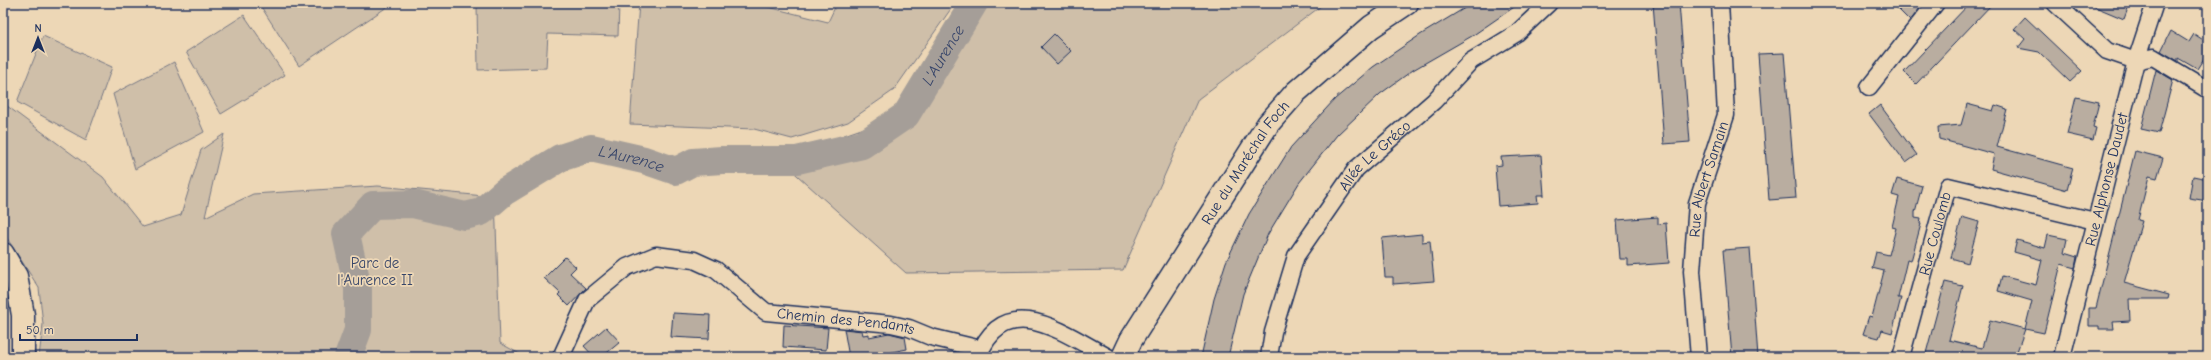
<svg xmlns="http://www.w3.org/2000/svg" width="2211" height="360" viewBox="0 0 2211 360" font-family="'Comic Neue',sans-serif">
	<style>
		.green { fill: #cfbfa9; stroke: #757784 }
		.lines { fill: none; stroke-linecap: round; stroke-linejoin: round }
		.river { stroke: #a59e98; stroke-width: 28 }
		.building { fill: #b9ada0; stroke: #1b2f5e }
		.street-casing { stroke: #1b2f5e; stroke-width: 19 }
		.secondary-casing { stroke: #1b2f5e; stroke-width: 25 }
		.street { stroke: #edd7b6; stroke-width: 16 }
		.secondary { stroke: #edd7b6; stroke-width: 22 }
		.labels { text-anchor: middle; stroke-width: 3.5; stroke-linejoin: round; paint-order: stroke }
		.street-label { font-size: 15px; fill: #1b2f5e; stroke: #edd7b6 }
		.park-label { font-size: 15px; fill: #364569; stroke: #edd7b6 }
		.water-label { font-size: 16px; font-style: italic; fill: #37456a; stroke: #edd7b6 }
	</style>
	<rect width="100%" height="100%" fill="#edd7b6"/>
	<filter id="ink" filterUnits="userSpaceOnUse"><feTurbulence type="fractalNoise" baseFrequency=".025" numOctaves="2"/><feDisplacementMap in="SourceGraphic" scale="8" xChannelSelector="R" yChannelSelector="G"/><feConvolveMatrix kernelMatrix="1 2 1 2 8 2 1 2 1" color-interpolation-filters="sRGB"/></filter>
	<g filter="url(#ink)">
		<path class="green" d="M 263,3 L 393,3 L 299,66 L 260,5 Z
			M 477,3 L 619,3 L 618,36 L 548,34 L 546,68 L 478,70 Z
			M 639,3 L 752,3 L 828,22 L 837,3 L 955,3 L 894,90 L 848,122 L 792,139 L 754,129 L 630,124 Z
			M 969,3 L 1325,3 L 1198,99 L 1123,270 L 906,273 L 778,158 L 870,126 L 904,101 Z
			M 244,15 L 285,75 L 221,114 L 186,52 Z
			M 43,36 L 112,67 L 86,140 L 17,102 Z
			M 174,62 L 204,132 L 135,169 L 113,94 Z
			M 3,103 L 103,177 L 143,227 L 181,215 L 201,150 L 224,134 L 205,217 L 253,194 L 378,186 L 495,197 L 500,343 L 525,357 L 39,357 L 43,324 L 39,288 L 3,232 Z"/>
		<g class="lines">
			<path class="river" id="s1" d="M 348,357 L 358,330 L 358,288 L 346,234 L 373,205 L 413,204 L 465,216 L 481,212 L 504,192 L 560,158 L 591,148 L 644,160 L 676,171 L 693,162 L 722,160 L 797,160 L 862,145 L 906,115 L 974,3"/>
		</g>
		<path class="building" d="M 1473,3 L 1520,3 L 1472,36 L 1413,70 L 1380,94 L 1337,135 L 1299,183 L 1268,234 L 1243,294 L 1228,357 L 1201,357 L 1214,299 L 1226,262 L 1249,214 L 1291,147 L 1335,99 L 1373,67 L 1420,35 Z
			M 1653,3 L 1679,3 L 1690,142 L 1664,144 Z
			M 1892,3 L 1915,3 L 1920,8 L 1910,21 Z
			M 1970,3 L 1993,3 L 1916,84 L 1904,72 Z
			M 2086,3 L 2130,3 L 2124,19 Z
			M 2025,17 L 2082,71 L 2070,82 L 2039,52 L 2018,48 L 2025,39 L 2014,29 Z
			M 2171,31 L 2189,42 L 2194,34 L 2208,43 L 2208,52 L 2197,69 L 2178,58 L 2178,61 L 2161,51 Z
			M 1054,34 L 1071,51 L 1057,64 L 1041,47 Z
			M 1784,53 L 1796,198 L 1769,200 L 1758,54 Z
			M 2156,70 L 2173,80 L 2159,133 L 2141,129 Z
			M 2076,97 L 2099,102 L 2093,127 L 2096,128 L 2093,140 L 2067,134 Z
			M 1967,104 L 1993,111 L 1995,105 L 2007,109 L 1997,147 L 2073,168 L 2067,190 L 1991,169 L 1994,154 L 1939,139 L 1938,127 L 1961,125 Z
			M 1880,105 L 1917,155 L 1906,163 L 1869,114 Z
			M 2135,151 L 2163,158 L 2157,178 L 2149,176 L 2138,220 L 2142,221 L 2124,283 L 2169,295 L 2168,299 L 2129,299 L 2130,321 L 2113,322 L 2114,329 L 2099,329 L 2099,326 L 2089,326 L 2089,308 L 2096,308 Z
			M 1541,155 L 1544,195 L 1537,195 L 1538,203 L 1498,206 L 1495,166 L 1502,165 L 1501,157 Z
			M 2193,176 L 2208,179 L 2208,201 L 2189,198 Z
			M 1897,179 L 1922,186 L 1915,212 L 1915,218 L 1921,219 L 1920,224 L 1921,224 L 1911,261 L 1907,260 L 1898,298 L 1901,298 L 1892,333 L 1882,330 L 1879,338 L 1863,334 L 1869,316 L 1872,317 L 1884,271 L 1872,268 L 1876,252 L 1889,255 L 1896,228 L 1892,227 L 1899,197 L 1892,195 Z
			M 1658,217 L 1658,224 L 1666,223 L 1669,263 L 1628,266 L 1628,259 L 1620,259 L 1617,220 Z
			M 1962,217 L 1979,222 L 1968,263 L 1951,258 Z
			M 1422,234 L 1422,242 L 1430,241 L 1434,281 L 1393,284 L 1393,277 L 1385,277 L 1382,238 Z
			M 2048,235 L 2067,239 L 2064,253 L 2077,257 L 2075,268 L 2061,264 L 2044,333 L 2025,329 L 2015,357 L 1925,357 L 1945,282 L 1963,286 L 1949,340 L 1982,348 L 1990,320 L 2025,329 L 2032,301 L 1998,291 L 2002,276 L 2036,285 L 2042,260 L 2014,252 L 2017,240 L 2045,248 Z
			M 1750,248 L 1758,357 L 1732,357 L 1723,250 Z
			M 565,257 L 576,267 L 570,273 L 586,288 L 569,306 L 558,295 L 560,293 L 544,278 Z
			M 673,313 L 710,315 L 709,339 L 671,337 Z
			M 784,325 L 828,328 L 826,350 L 783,347 Z
			M 606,327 L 620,342 L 602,357 L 594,357 L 584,346 Z
			M 844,329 L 862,331 L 863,335 L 869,334 L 869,337 L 889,333 L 905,337 L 907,349 L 867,357 L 849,357 Z"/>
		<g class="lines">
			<g class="street-casing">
				<g id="street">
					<path d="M 2055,3 L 2107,51 L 2136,61 L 2153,57 L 2208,90"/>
					<path d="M 1869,87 L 1936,3"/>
					<path id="s2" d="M 561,357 L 587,300 L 627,267 L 656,255 L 694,260 L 716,270 L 766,312 L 891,324 L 909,328 L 931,337 L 981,349"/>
					<path d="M 978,357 C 1005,288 1065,334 1108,357"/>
					<path id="s3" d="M 1269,357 L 1273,332 L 1296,256 L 1356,169 L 1434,101 L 1471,61 L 1517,33 L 1549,3"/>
					<path id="s4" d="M 1699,357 L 1692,271 L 1697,203 L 1726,115 L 1720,3"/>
					<path id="s5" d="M 1901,357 L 1948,186 L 2095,221"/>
					<path id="s6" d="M 2062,357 L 2136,61 L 2155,3"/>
				</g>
			</g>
			<g class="secondary-casing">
				<g id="secondary">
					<path d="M 3,254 L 16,276 L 23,315 L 23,357"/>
					<path id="s7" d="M 1123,357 L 1131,340 L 1268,124 L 1296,92 L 1371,27 L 1407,3"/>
				</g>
			</g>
			<use href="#street" class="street"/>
			<use href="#secondary" class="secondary"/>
		</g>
	</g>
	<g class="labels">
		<g class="street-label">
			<text dy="5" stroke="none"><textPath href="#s3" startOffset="233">Allée Le Gréco</textPath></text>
			<text dy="5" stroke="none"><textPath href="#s7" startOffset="230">Rue du Maréchal Foch</textPath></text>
			<text dy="5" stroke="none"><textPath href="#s6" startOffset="183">Rue Alphonse Daudet</textPath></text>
			<text dy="5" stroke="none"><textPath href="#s4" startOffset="180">Rue Albert Samain</textPath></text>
			<text dy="5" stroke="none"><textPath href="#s5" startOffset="128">Rue Coulomb</textPath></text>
			<text dy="5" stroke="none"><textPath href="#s2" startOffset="354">Chemin des Pendants</textPath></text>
		</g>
		<g class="park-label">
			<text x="375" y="268">Parc de<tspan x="375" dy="17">l'Aurence II</tspan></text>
		</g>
		<g class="water-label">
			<text dy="6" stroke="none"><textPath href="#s1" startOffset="806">L'Aurence</textPath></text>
			<text dy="6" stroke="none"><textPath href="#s1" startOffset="446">L'Aurence</textPath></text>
		</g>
	</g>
	<rect width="2211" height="360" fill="none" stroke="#edd7b6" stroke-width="16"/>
	<rect x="8" y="8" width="2195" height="344" fill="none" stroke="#1b2f5e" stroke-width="1.5" filter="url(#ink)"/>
	<g transform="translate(38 38)" stroke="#edd7b6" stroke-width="3" paint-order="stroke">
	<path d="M0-3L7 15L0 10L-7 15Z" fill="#1b2f5e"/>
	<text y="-6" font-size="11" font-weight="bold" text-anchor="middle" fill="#1b2f5e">N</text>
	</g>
	<path d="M20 334v6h117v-6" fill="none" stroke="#1b2f5e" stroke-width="2"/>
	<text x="26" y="334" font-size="12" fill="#1b2f5e" stroke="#edd7b6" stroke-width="3" paint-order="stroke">50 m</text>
</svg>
